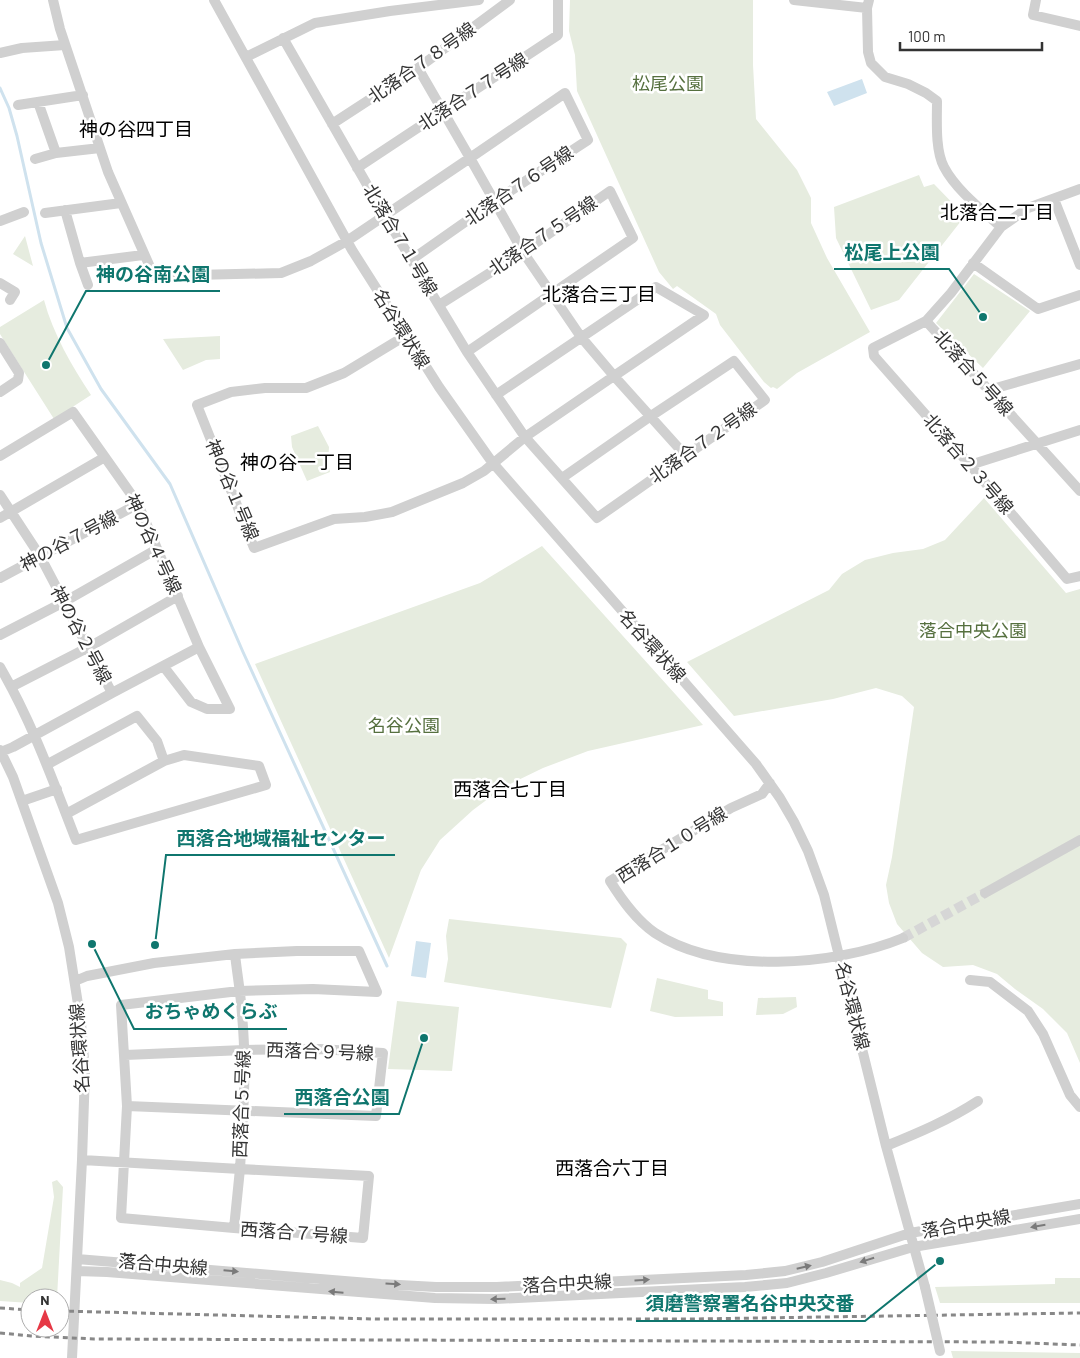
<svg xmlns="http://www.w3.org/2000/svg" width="1080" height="1358" viewBox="0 0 1080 1358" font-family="Barlow,'Noto Sans JP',sans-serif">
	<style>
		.green { fill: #e6ecdf }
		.water { fill: #cfe2ee }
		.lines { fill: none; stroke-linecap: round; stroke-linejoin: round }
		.stream { stroke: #cfe2ee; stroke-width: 3 }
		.minor-tunnel { stroke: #d6d6d6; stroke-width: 10; stroke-dasharray: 10 5; stroke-linecap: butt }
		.minor { stroke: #d0d0d0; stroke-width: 10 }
		.rail { stroke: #888; stroke-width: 3; stroke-dasharray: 5 4; stroke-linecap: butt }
		.minor-bridge { stroke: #d0d0d0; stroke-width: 10 }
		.oneway { fill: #7a7a7a }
		.labels { text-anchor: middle; stroke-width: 5; stroke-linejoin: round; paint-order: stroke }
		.street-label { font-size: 18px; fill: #333; stroke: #fff }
		.park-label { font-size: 18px; fill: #56703f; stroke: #fff }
		.neighbourhood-label { font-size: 19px; fill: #000; stroke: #fff }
		.leader { fill: none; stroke: #0f766e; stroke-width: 2 }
		.callout-dot { fill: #0f766e; stroke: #fff; stroke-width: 2 }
		.callout-label { font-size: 19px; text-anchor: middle; font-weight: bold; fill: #0f766e; stroke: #fff; stroke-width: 5; stroke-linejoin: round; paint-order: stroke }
	</style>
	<rect width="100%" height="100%" fill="#fff"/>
	<path class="green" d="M 570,0 L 753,0 L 753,65 L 756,119 L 797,170 L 811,198 L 811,223 L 827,258 L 870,332 L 797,373 L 777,389 L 773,387 L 771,388 L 764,382 L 720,325 L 716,314 L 677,286 L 673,289 L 659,272 L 577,91 L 575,55 L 569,31 Z
		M 919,175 L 924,187 L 934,184 L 965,216 L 899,300 L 871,310 L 836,238 L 834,207 Z
		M 25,236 L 33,266 L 13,254 Z
		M 974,274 L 1030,311 L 983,368 L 936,323 Z
		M 44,300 C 53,334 72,366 91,395 L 54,419 L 0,334 L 0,327 Z
		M 220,336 L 220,359 L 206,360 L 183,370 L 163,339 Z
		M 318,426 L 329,447 L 328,463 L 330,472 L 307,481 L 292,447 L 291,436 Z
		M 984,498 L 1066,593 L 1080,589 L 1080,1063 L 1067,1033 L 1043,1009 L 1015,989 L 997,974 L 973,965 L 943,967 L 922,953 L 897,924 L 889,903 L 886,885 L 892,857 L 914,707 L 902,696 L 876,688 L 833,699 L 734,716 L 687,662 L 829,590 L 842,574 L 865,560 L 893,553 L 923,549 L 945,540 Z
		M 542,546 L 703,725 L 588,751 L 543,768 L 504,787 L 473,810 L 440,840 L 421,870 L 389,958 L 255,664 L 480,583 Z
		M 449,919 L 621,938 L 627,944 L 611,1008 L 444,982 L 448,959 L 446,936 Z
		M 657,978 L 708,990 L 708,999 L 723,1002 L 723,1016 L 675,1017 L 650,1011 Z
		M 796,997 L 797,1007 L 783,1014 L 756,1015 L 758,998 Z
		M 397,1001 L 459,1007 L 452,1071 L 388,1069 Z
		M 57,1180 L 63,1187 L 57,1298 L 30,1298 L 30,1303 L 0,1301 L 0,1280 L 12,1283 L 20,1287 L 20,1283 L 42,1268 L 54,1197 L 52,1182 Z
		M 1055,1278 L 1080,1278 L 1080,1303 L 940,1303 L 935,1287 L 1055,1284 Z
		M 951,1351 L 1080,1353 L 1080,1358 L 953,1358 Z"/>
	<path class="water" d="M 862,79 L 867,93 L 834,106 L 827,92 Z
		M 416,941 L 431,943 L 426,978 L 411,976 Z"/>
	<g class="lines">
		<path class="stream" d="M 0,88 L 9,108 L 17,136 L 41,243 L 67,328 L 101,389 L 170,484 L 243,652 L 387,966"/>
		<path class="minor-tunnel" d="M 903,938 L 985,893"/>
		<path class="minor" d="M 53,0 L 60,29 L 108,172 L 154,276 L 281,273 L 311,261 L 347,241 L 470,158 L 523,252 L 581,337 L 614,376 L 525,437 L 484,471 L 463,483 L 392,512 L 365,517 L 334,519 L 254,548 L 197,405 L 231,392 L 265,388 L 306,388 L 344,373 L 405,336
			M 214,0 L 352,250 L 439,387 L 492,462 L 756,764 L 780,798 L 794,822 L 808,851 L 824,895 L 886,1146 L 925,1287
			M 794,0 L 867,8
			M 869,0 L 867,8 L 868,52 L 871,63 L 885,77 L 908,84 L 926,93 L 937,101 C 937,121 935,150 944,167 C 956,190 982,210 1001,227
			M 1036,0 L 1033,15 L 1080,26
			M 283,38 L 385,216 L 467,352 L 525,437 L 597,518 L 765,400 L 734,361 L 651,416 L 562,478
			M 0,53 L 22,48 L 65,45
			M 246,57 L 315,23 L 390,11 L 479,0
			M 38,102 L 56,153
			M 18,105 L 83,95
			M 332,124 L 418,68 L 510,0
			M 35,159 L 56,153 L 100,148
			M 357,168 L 558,35 L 558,0
			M 1080,189 L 1028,208 L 1001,227 L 951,293 L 926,321 L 1080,491
			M 1054,199 L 1080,265
			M 65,210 L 80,263 L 143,255
			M 45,213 L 121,203
			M 0,221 L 24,212
			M 411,260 L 495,201 L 588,140 L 565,93 L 470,158 L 418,68
			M 80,263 L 88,285
			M 973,263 L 1038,309 L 1080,295
			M 0,283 L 15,292 L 10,300
			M 439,305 L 523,252 L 610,191 L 633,238 L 467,352
			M 926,321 L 873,348 L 874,356 L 970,465 L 1067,579 L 1080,576
			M 0,343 L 19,373 L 18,380 L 0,392
			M 989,390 L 1080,364
			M 496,395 L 656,287 L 704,315 L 614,376 L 685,455
			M 0,456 L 73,412 L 138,504 L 199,647 L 112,693
			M 970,465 L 1080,430
			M 0,495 L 40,556 L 112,693 L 13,747 L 1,752
			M 0,518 L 105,457
			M 0,578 L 138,504
			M 0,635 L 64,602 L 157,549
			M 0,667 C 32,722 53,781 76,840 L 266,785 L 259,766 L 184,755 L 164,761 L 66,814
			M 164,667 L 191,702 L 207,709 L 230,709 L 199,647
			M 11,687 L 89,647 L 178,596
			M 0,750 L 13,777 L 58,903 L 69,947 L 81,1023 L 85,1071 L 82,1160 L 72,1358
			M 48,764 L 137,716 L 157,741 L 164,761
			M 770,783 L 762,794 L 731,808 L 610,881 C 622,900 636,920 655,933 C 719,975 835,966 903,938
			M 22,801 L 57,789
			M 985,893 L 1080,840
			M 970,980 L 990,982 L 1028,1011 L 1043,1034 L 1070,1095 L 1080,1107
			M 75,981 L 87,976 L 154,963 L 235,954 C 237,974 241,994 242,1015 C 247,1066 243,1118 240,1169 L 82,1160
			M 125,1055 L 244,1050 L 320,1049 L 383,1053 L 376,1116 L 127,1106
			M 886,1146 C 918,1133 949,1120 978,1101
			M 234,1228 L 240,1169 L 369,1176 L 363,1238 L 234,1228 L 121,1218 L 127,1106 L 121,1005 L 239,991 L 313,989 L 377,992 L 359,951 L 297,951 L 235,954
			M 77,1259 L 381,1284 L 436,1287 L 497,1287 L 746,1275 L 785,1271 L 822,1262 L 910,1233 L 1080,1204
			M 77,1271 L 107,1272 L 435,1298 L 495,1299 L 745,1287 L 787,1283 L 826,1273 L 913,1247 L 1080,1219"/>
		<path class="rail" d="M 0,1308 L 30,1310
			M 60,1311 L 375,1319 L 694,1319 L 1080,1313
			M 0,1333 L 31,1336 L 94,1339 L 1003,1342 L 1080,1345"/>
		<path class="minor-bridge" d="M 925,1287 L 940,1351"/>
	</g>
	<defs><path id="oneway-solid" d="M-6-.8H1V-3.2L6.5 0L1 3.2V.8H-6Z" transform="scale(1.25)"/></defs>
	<g class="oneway">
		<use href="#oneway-solid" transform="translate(1038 1226) rotate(170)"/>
		<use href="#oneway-solid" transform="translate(867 1260) rotate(162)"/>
		<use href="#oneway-solid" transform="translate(804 1267) rotate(-13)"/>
		<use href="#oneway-solid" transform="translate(231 1271) rotate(5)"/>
		<use href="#oneway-solid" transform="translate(642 1280) rotate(-3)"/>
		<use href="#oneway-solid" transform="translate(393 1284) rotate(4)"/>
		<use href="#oneway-solid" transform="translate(336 1292) rotate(-175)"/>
		<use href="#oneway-solid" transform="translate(498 1299) rotate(179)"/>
	</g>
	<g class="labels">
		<g class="street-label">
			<text transform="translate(422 63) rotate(-35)" y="6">北落合７８号線</text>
			<text transform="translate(473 92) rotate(-33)" y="6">北落合７７号線</text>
			<text transform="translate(519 186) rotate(-34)" y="6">北落合７６号線</text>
			<text transform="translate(543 236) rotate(-34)" y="6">北落合７５号線</text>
			<text transform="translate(400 240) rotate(59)" y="6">北落合７１号線</text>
			<text transform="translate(401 329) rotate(58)" y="6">名谷環状線</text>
			<text transform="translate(973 373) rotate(48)" y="6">北落合５号線</text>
			<text transform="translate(703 443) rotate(-35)" y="6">北落合７２号線</text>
			<text transform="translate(968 464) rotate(49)" y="6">北落合２３号線</text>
			<text transform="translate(232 490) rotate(67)" y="6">神の谷１号線</text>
			<text transform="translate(69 541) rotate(-28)" y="6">神の谷７号線</text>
			<text transform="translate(153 544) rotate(65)" y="6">神の谷４号線</text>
			<text transform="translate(81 635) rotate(62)" y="6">神の谷２号線</text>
			<text transform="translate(652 646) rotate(48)" y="6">名谷環状線</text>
			<text transform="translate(672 845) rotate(-32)" y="6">西落合１０号線</text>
			<text transform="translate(852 1006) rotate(76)" y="6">名谷環状線</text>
			<text transform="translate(80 1048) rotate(-94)" y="6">名谷環状線</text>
			<text transform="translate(320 1052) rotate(2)" y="6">西落合９号線</text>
			<text transform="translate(242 1104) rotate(-88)" y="6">西落合５号線</text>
			<text transform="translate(966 1224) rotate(-10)" y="6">落合中央線</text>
			<text transform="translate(294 1233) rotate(4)" y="6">西落合７号線</text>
			<text transform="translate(163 1265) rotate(5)" y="6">落合中央線</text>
			<text transform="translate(567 1284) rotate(-3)" y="6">落合中央線</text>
		</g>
		<g class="park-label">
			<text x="668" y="90">松尾公園</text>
			<text x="973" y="637">落合中央公園</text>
			<text x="404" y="732">名谷公園</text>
		</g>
		<g class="neighbourhood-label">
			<text x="136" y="136">神の谷四丁目</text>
			<text x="997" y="219">北落合二丁目</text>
			<text x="599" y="301">北落合三丁目</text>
			<text x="297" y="469">神の谷一丁目</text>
			<text x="510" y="796">西落合七丁目</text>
			<text x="612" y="1175">西落合六丁目</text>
		</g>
	</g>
	<path class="leader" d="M983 317L949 269H834M46 365L86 291H220M155 945L166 855H395M92 944L134 1029H287M424 1038L399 1114H284M940 1261L865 1321H636"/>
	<g class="callout-dot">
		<circle cx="983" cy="317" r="5"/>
		<circle cx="46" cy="365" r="5"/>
		<circle cx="155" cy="945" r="5"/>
		<circle cx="92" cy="944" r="5"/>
		<circle cx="424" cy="1038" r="5"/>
		<circle cx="940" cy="1261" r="5"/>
	</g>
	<g class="callout-label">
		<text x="892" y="259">松尾上公園</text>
		<text x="153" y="281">神の谷南公園</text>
		<text x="281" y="845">西落合地域福祉センター</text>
		<text x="211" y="1018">おちゃめくらぶ</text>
		<text x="342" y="1104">西落合公園</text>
		<text x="750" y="1310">須磨警察署名谷中央交番</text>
	</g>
	<g transform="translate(45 1313)"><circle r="24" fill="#ffffff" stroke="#adadad"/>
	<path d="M0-4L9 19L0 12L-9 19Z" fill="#e63946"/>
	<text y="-8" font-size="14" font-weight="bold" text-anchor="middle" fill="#333333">N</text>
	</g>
	<path d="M900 42v8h142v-8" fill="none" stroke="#333333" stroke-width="2.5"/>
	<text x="908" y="42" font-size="15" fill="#333333" stroke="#ffffff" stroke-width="4" paint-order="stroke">100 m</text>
</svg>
